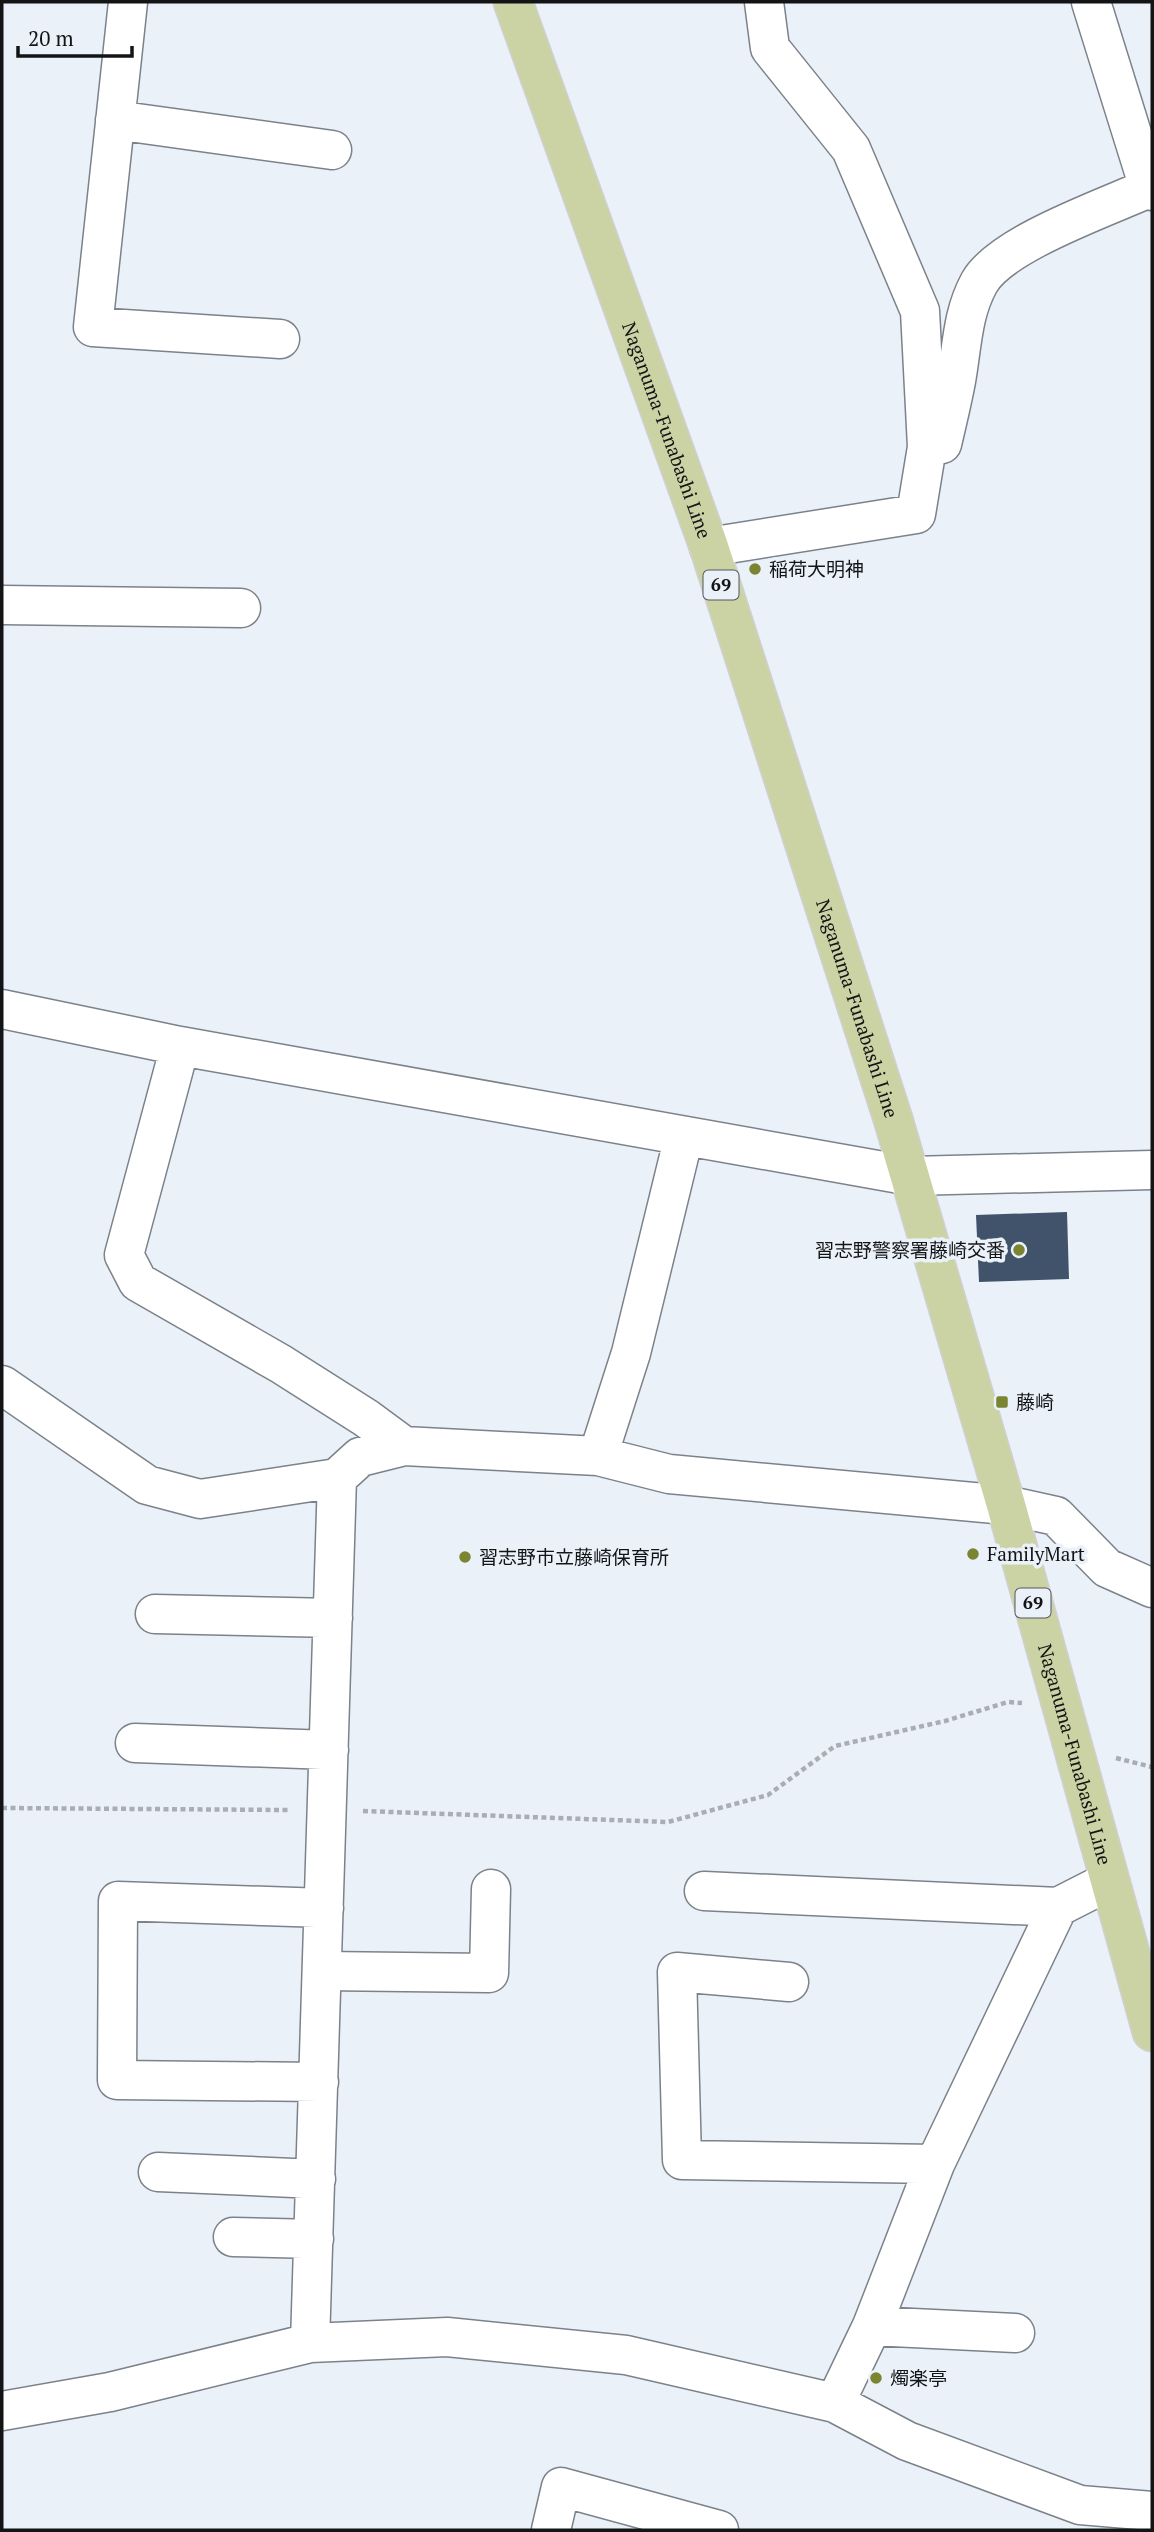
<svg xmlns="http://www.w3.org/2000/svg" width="1154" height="2532" viewBox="0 0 1154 2532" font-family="'PT Serif','Noto Sans JP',serif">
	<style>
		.building { fill: #40536b }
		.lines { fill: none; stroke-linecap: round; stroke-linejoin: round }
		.minor-casing { stroke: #7c8289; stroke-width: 41 }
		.major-casing { stroke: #d0d0d0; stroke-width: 41 }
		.path { stroke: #a9aeb4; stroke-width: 4.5; stroke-dasharray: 5 3.5; stroke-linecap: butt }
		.minor { stroke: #fff; stroke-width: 38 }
		.major { stroke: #cbd3a4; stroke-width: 38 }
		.poi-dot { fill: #7a8431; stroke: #ebf1f9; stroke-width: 2.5 }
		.labels { text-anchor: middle; stroke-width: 7; stroke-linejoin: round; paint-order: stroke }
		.shield { fill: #ebf1f9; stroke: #53565a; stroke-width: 2 }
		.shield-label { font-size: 18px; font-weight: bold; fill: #121416 }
		.street-label { font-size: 19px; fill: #121416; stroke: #ebf1f9 }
		.poi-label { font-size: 19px; fill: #121416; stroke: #ebf1f9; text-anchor: start }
	</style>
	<rect width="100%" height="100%" fill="#ebf1f9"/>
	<path class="building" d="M 1067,1212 L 1069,1279 L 979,1282 L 976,1215 Z"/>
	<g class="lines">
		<g class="minor-casing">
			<path id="minor" d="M 128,2 L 93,327 L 280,339
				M 1091,2 L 1149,188 L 1152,191
				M 115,120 L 332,150
				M 933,446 L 942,444 C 947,423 952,402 956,381 C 962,348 962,314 979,283 C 1000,244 1107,207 1149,188
				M 709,547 L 916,514 L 927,447 L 920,311 L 851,149 L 770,48 L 764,2
				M 2,605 L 241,608
				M 2,1009 L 180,1046 L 911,1176 L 1152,1170
				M 180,1046 L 124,1255 L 138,1282 L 281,1364 L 366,1418 L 404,1446 L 598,1456 L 669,1474 L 1006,1505 L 1056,1516 L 1107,1568 L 1152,1588
				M 2,1385 L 147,1485 L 200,1499 L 337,1478 L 360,1457 L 404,1446
				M 598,1456 L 631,1353 L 684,1136
				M 155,1614 L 333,1618
				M 135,1743 L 329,1750
				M 704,1891 L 1058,1907
				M 322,1971 L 489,1973 L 491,1889
				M 789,1982 L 677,1972 L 682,2160 L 935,2164
				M 319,2082 L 117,2080 L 118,1901 L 324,1908
				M 158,2172 L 316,2179
				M 233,2237 L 314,2239
				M 872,2326 L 1015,2333
				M 310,2343 L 337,1478
				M 835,2403 L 872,2326 L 935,2164 L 1058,1907 L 1109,1881
				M 2,2411 L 110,2392 L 310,2343 L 447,2337 L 626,2355 L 835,2403 L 907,2441 L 1080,2505 L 1152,2511
				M 551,2530 L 561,2487 L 719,2530"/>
		</g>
		<g class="major-casing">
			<g id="major">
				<path id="s1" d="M 513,2 L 709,547 L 893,1119 L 1006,1505 L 1152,2032"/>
			</g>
		</g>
		<path class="path" d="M 1116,1758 L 1152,1767
			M 2,1808 L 288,1810
			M 363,1811 L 668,1822 L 768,1795 L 835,1746 L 945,1721 L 1008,1702 L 1022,1703"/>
		<use href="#minor" class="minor"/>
		<use href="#major" class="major"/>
	</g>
	<g class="poi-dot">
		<circle cx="755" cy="569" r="7"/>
		<circle cx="1019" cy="1250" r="7"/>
		<rect x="995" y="1395" width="14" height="14" rx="3.5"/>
		<circle cx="973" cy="1554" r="7"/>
		<circle cx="465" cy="1557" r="7"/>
		<circle cx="876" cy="2378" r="7"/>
	</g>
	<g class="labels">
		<g class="shield">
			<rect x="703.5" y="570.5" width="35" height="29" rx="5"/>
			<rect x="1015.5" y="1588.5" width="35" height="29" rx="5"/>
		</g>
		<g class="shield-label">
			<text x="721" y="591">69</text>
			<text x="1033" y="1609">69</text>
		</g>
		<g class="street-label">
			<text dy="7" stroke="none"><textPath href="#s1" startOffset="455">Naganuma-Funabashi Line</textPath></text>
			<text dy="7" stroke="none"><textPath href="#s1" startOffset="1064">Naganuma-Funabashi Line</textPath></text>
			<text dy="7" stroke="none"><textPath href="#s1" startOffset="1841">Naganuma-Funabashi Line</textPath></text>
		</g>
		<g class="poi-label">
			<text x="769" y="576">稲荷大明神</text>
			<text x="1005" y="1257" text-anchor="end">習志野警察署藤崎交番</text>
			<text x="1016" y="1409">藤崎</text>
			<text x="987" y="1561">FamilyMart</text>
			<text x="479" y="1564">習志野市立藤崎保育所</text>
			<text x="890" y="2385">燭楽亭</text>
		</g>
	</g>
	<rect width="1154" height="2532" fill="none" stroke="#121416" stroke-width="7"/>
	<path d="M18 46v10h114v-10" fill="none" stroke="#121416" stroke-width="3.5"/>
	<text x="28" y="46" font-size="21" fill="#121416" stroke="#ebf1f9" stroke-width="5" paint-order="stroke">20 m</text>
</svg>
